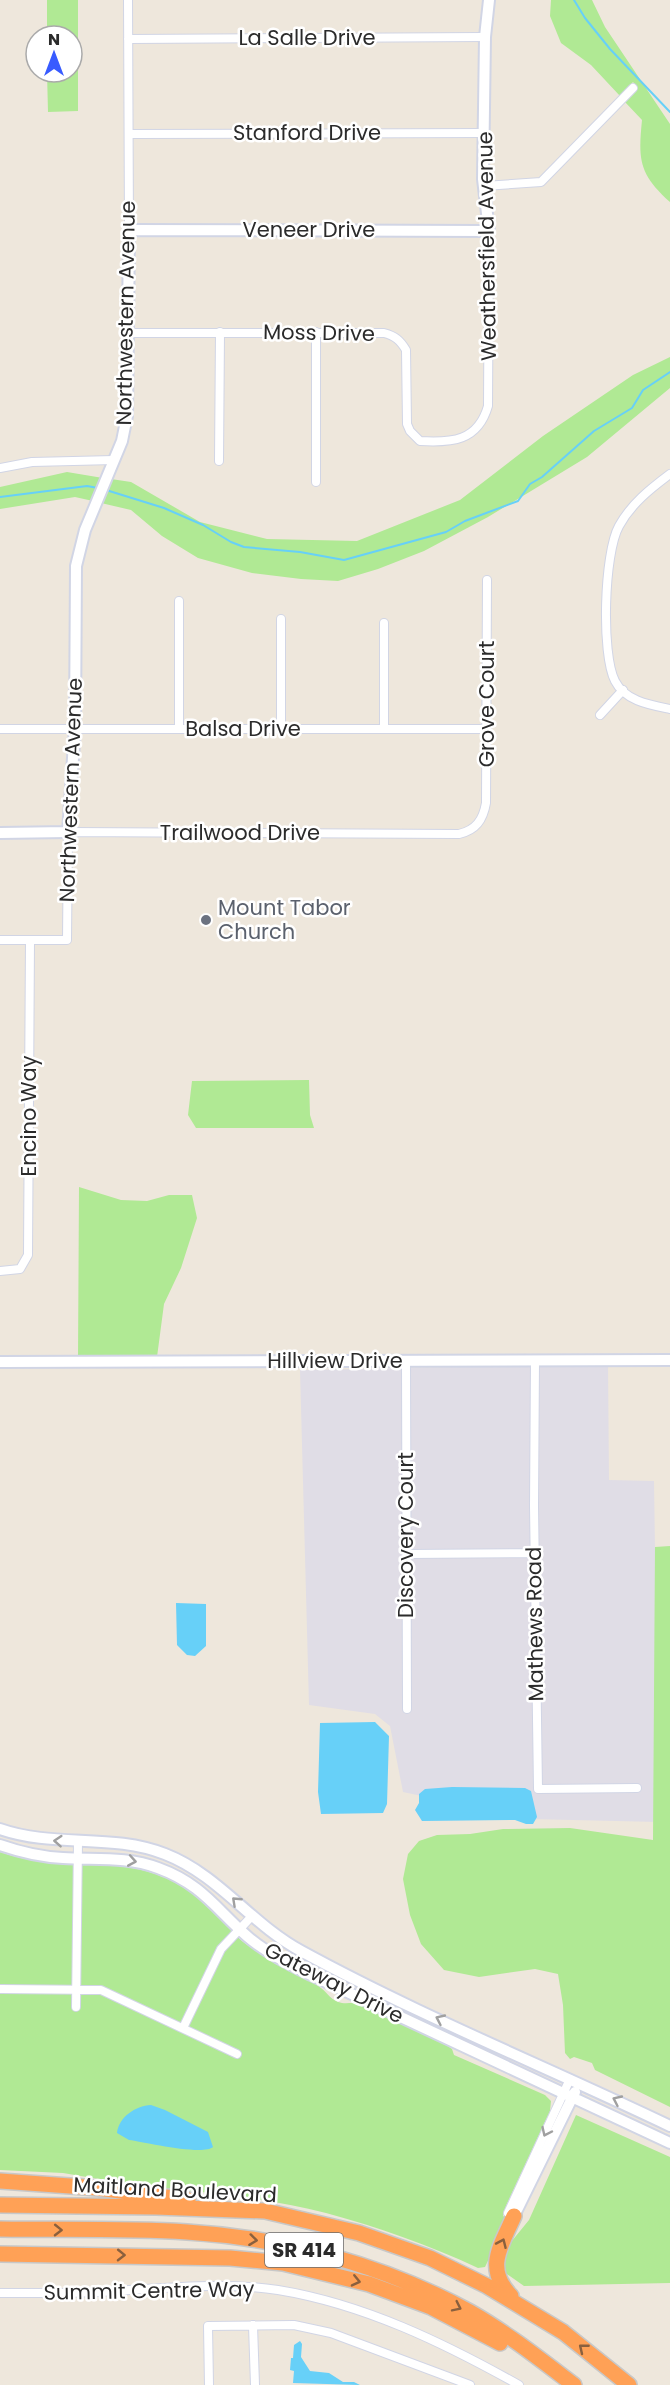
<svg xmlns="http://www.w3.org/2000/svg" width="670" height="2385" viewBox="0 0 670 2385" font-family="Poppins,sans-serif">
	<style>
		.industrial { fill: #e0dde6 }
		.green { fill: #b0e994 }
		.water { fill: #67d0f8 }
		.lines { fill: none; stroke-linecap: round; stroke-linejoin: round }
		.stream { stroke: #67d0f8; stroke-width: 2 }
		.street-casing { stroke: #d1d5e5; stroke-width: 10 }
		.secondary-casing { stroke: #d1d5e5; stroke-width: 14 }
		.highway-casing { stroke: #c8c8c8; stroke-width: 18 }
		.street { stroke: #fff; stroke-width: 8 }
		.secondary { stroke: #fff; stroke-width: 10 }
		.highway { stroke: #ffa156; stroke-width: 15 }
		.oneway { stroke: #a0a0a0 }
		.oneway2 { stroke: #8a603e }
		.worship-dot { fill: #6b7280; stroke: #fff; stroke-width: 2 }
		.labels { text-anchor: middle; stroke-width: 5; stroke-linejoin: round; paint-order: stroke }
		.shield { fill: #fff; stroke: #6b6b6b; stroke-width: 1.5 }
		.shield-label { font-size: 20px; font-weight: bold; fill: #2b2b2b }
		.street-label { font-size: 21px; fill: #2b2b2b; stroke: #fff }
		.worship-label { font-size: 21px; fill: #5b616d; stroke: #fff; text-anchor: start }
	</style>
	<rect width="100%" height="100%" fill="#eee7dc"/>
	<path class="industrial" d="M 608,1364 L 609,1480 L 654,1481 L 659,1822 L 529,1819 L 403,1792 L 390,1726 L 375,1714 L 309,1705 L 300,1370 Z"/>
	<path class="green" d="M 47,0 L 78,0 L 78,111 L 48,112 L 47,72 L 72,72 L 72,36 L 47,36 Z
		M 551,0 L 592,0 L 605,27 L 670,124 L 670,202 C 639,174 638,160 642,120 L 625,102 L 638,88 L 633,82 L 620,96 L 591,65 L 561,43 L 550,16 Z
		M 670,357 L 670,388 L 587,457 L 488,517 L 424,551 L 378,569 L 338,581 L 301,579 L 252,573 L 198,558 L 162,536 L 131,510 L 101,503 L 111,479 L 131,482 L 200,522 L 267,539 L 357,541 L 460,500 L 543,436 L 633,375 Z
		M 67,472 L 103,478 L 93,501 L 75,497 L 0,509 L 0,487 Z
		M 309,1080 L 310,1115 L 314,1128 L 196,1128 L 188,1115 L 192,1081 Z
		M 79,1187 L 121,1200 L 147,1201 L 169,1195 L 192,1195 L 197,1218 L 181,1268 L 164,1304 L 157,1357 L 78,1357 Z
		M 670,1546 L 670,2107 L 595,2070 L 592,2063 L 574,2057 L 570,2059 L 565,2053 L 563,2005 L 558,1974 L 535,1969 L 479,1977 L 444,1970 L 421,1944 L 410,1915 L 403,1879 L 408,1854 L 419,1841 L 437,1835 L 470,1834 L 503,1829 L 570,1828 L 653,1840 L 655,1547 Z
		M 0,1852 C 56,1872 110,1854 166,1878 C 180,1883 194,1892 205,1901 C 219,1914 228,1929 242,1941 C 267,1961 297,1969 321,1988 C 328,1993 331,2001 342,2003 C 348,2004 353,2002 360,2004 L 445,2044 L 452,2049 L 454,2055 L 545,2095 L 551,2101 L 550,2111 L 506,2206 L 503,2216 L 508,2219 L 485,2267 L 478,2268 C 429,2245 378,2227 326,2213 C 276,2200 222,2195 171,2188 L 164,2190 L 63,2173 L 0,2170 Z
		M 576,2115 L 670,2157 L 670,2283 L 524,2286 L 501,2270 L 502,2253 L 529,2220 Z"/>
	<path class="water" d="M 176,1603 L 206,1604 L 206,1646 L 195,1656 L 187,1655 L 177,1645 Z
		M 375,1722 L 389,1736 L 387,1804 L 383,1813 L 321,1814 L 318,1792 L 320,1723 Z
		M 452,1787 L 525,1788 L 531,1791 L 537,1817 L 533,1824 L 526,1824 L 515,1820 L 422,1821 L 415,1810 L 419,1803 L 419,1794 L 425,1789 Z
		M 151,2105 L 165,2110 L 208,2132 L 213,2147 C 203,2156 144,2142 129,2140 L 117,2133 C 119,2117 135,2106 151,2105 Z
		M 300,2341 L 302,2344 L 301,2357 L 310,2371 L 329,2373 L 343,2382 L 354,2382 L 360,2385 L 293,2383 L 294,2371 L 290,2370 L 291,2358 L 293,2358 L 294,2345 Z"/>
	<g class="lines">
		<path class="stream" d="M 574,0 L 585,18 L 610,49 L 670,112
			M 106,490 L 164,508 L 203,525 L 231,542 L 244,547 L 300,552 L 344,560 L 446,532 L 465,521 L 518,501 L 530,484 L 542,477 L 594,431 L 632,408 L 643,390 L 670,372
			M 0,497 L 87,486 L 98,488"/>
		<g class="street-casing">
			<path id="street" d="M 128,0 L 129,230
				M 128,39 L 485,37
				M 129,134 L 484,133
				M 484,186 L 541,182 L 633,88
				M 316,332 L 316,482
				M 129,333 L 384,333 C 395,336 400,340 406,350 L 407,424 L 410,431 L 420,441 C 452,443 478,441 488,406 L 489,231
				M 219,461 L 220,332
				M 0,468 L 32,462 L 114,460
				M 670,474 C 650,489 631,504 619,526 C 604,553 601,654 615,681 C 625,701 650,705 670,709
				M 179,601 L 179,728
				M 600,715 L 623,690
				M 281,728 L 281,619
				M 0,729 L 487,729
				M 384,729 L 384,623
				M 0,940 L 67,940 L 68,832 L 459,834 C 476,830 483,820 486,803 L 487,580
				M 0,1271 L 20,1269 L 28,1255 L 30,941
				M 535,1360 L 534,1506 L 538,1789 L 637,1788
				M 406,1361 L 407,1709
				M 407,1554 L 534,1553
				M 1,1989 L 101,1990 L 237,2054
				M 76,2007 L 78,1841
				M 183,2028 L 221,1949 L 252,1916
				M 514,2216 L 508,2213 L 570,2079
				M 0,2293 C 38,2293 76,2294 114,2291 C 168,2288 225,2282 278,2290 C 364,2304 444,2343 519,2385
				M 253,2325 L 255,2385
				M 209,2385 L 208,2326 L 294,2325 L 331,2333 L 470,2385"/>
		</g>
		<g class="secondary-casing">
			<path id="secondary" d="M 0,833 L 68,832 L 75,728 L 76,566 L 85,530 L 122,441 L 127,416 L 129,230 L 489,231 L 483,179 L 485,37 L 489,0
				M 0,1362 L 670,1360
				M 0,1829 C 54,1848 112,1833 165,1854 C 219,1875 251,1924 301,1951 C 420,2016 547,2067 670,2126
				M 0,1845 C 20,1852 42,1857 63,1858 C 95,1860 127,1856 158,1868 C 202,1884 216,1909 248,1937 C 267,1953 289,1964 311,1975 L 670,2143
				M 514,2216 L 575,2092"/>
		</g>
		<g class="highway-casing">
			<path id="highway" d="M 0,2181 L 98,2188 L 188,2200
				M 0,2205 L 156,2207 L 265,2211 L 359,2233 L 430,2258 L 487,2286 L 563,2332 L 629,2385
				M 0,2229 C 62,2230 125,2228 187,2232 C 284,2238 384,2265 470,2312 C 507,2333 541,2360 574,2385
				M 0,2254 L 230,2258 L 283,2263 L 369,2284 L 431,2307 L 500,2343
				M 511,2296 C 484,2268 501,2246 514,2216"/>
		</g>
		<use href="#street" class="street"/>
		<use href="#secondary" class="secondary"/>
		<use href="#highway" class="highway"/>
	</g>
	<defs><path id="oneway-chevron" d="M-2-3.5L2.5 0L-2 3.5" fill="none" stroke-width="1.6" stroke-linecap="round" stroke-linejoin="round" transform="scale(1.5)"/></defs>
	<g class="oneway">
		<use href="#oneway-chevron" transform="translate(58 1841) rotate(-176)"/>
		<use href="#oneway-chevron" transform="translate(132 1861) rotate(10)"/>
		<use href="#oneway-chevron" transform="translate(236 1901) rotate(-137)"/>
		<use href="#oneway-chevron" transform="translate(440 2019) rotate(-155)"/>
		<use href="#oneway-chevron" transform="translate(617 2100) rotate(-155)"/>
		<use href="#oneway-chevron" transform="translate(546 2132) rotate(115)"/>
	</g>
	<g class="oneway2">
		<use href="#oneway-chevron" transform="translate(58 2230) rotate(1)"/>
		<use href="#oneway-chevron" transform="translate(253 2240) rotate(7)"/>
		<use href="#oneway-chevron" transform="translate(502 2243) rotate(-66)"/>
		<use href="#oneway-chevron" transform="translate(121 2255) rotate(1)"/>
		<use href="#oneway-chevron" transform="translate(356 2281) rotate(13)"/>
		<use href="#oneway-chevron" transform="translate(457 2307) rotate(26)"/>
		<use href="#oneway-chevron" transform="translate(583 2348) rotate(-141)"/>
	</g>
	<circle class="worship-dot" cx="206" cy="920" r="6"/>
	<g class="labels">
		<rect class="shield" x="265" y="2233" width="78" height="34" rx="4.5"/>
		<g class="shield-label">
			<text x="304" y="2257">SR 414</text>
		</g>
		<g class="street-label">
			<text x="307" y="45">La Salle Drive</text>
			<text x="307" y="140">Stanford Drive</text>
			<text x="309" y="237">Veneer Drive</text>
			<text transform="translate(487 246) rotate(-91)" y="7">Weathersfield Avenue</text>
			<text transform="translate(126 313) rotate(-89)" y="7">Northwestern Avenue</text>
			<text transform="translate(319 333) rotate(1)" y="7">Moss Drive</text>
			<text transform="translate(487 704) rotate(-90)" y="7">Grove Court</text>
			<text x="243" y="736">Balsa Drive</text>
			<text transform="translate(71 790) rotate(-88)" y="7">Northwestern Avenue</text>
			<text x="240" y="840">Trailwood Drive</text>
			<text transform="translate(29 1116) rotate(-90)" y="7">Encino Way</text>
			<text x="335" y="1368">Hillview Drive</text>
			<text transform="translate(406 1535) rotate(-90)" y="7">Discovery Court</text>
			<text transform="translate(535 1624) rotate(-91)" y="7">Mathews Road</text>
			<text transform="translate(334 1983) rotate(27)" y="7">Gateway Drive</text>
			<text transform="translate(175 2190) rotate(3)" y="7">Maitland Boulevard</text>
			<text transform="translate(149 2291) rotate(-1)" y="7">Summit Centre Way</text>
		</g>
		<g class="worship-label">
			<text x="218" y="915">Mount Tabor<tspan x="218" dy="24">Church</tspan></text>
		</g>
	</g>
	<g transform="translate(54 54)"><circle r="28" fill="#ffffff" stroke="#aaaaaa" stroke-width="1.5"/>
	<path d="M0-4.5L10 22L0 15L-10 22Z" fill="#385bff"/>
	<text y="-9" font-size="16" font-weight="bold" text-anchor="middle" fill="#2b2b2b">N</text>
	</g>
</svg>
